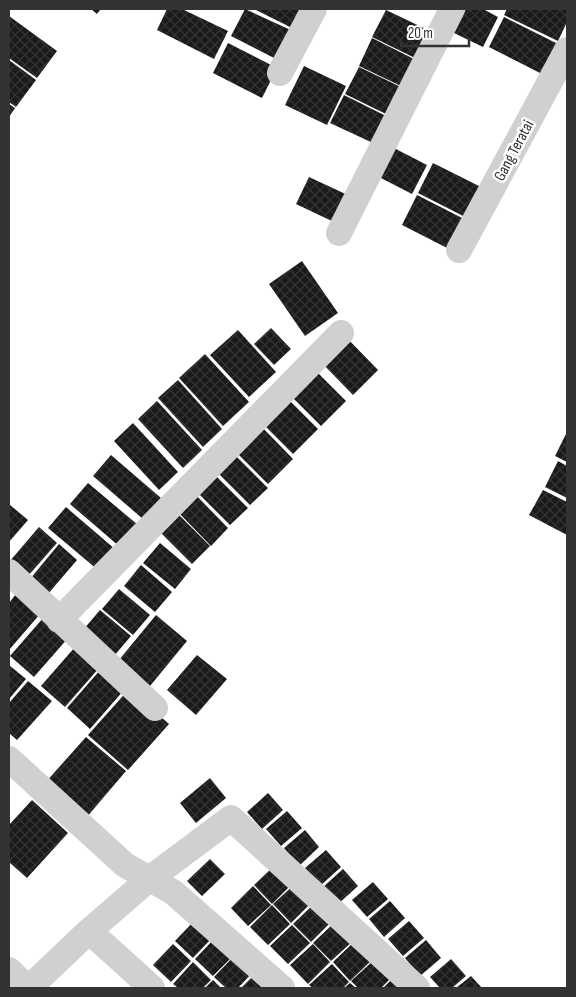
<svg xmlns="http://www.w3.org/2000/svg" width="576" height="997" viewBox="0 0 576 997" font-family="'Sofia Sans Condensed',sans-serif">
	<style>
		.building { fill: url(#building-cross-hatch) }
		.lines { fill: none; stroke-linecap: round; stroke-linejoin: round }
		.street { stroke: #d0d0d0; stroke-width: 26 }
		.labels { text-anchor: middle; stroke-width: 5; stroke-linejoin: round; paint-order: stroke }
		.street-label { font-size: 16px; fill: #333; stroke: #fff }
	</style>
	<defs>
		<pattern id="building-cross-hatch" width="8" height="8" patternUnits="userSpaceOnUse" patternTransform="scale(1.25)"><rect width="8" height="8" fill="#1a1a1a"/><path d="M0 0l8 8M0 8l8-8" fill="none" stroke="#333"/></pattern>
	</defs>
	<rect width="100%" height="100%" fill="#fff"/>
	<path class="building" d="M 91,9 L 101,9 L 97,14 Z
		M 167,9 L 182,9 L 228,31 L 214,59 L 157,30 Z
		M 245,9 L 295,32 L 280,61 L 231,36 Z
		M 254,9 L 307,9 L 296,30 Z
		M 466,9 L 483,9 L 498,17 L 483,47 L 454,33 Z
		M 507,9 L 567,9 L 567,22 L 558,41 L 504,15 Z
		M 386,10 L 428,30 L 415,58 L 372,37 Z
		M 9,16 L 57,51 L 37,78 L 9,58 Z
		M 504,17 L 558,44 L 542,74 L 489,47 Z
		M 372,38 L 414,59 L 401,86 L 359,66 Z
		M 228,43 L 277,68 L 262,98 L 213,73 Z
		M 9,60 L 36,80 L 16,107 L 9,102 Z
		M 304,66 L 346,86 L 327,125 L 285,105 Z
		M 359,67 L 401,87 L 388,115 L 345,94 Z
		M 344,95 L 386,116 L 373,143 L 330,123 Z
		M 9,104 L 15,108 L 9,117 Z
		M 394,148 L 427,165 L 412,194 L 379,177 Z
		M 433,163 L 487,190 L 471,220 L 418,193 Z
		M 309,177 L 352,197 L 338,224 L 296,204 Z
		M 417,195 L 470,222 L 455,252 L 402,225 Z
		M 302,261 L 338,313 L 305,336 L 269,284 Z
		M 271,328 L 291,349 L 274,365 L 254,344 Z
		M 238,330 L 276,372 L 249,397 L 210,355 Z
		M 344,335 L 378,370 L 353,395 L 319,360 Z
		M 205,354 L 249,402 L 223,426 L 179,378 Z
		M 312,367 L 346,401 L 321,426 L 287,392 Z
		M 178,380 L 222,429 L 203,447 L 158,398 Z
		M 284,395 L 318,429 L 293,454 L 259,420 Z
		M 157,401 L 202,450 L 183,468 L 138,419 Z
		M 133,423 L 178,472 L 159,490 L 114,441 Z
		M 259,424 L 293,459 L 268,484 L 233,449 Z
		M 567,432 L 567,462 L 555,456 Z
		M 111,455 L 161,498 L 143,519 L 93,476 Z
		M 235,455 L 268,488 L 250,505 L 217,472 Z
		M 558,461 L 567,466 L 567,498 L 545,487 Z
		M 215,475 L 248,508 L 230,525 L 197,492 Z
		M 88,483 L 138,525 L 120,547 L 70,504 Z
		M 543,490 L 567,502 L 567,535 L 529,515 Z
		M 196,495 L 228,528 L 211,546 L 178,512 Z
		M 10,505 L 28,520 L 9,542 L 9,507 Z
		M 66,507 L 116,550 L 98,570 L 48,528 Z
		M 177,513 L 210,546 L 192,564 L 159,531 Z
		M 39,527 L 57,543 L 27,577 L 9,562 Z
		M 160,543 L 191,569 L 175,589 L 143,563 Z
		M 59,544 L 77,560 L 48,594 L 30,579 Z
		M 141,565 L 172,592 L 155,612 L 124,586 Z
		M 119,589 L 150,615 L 133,635 L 102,609 Z
		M 16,594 L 40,614 L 9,650 L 9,603 Z
		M 100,610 L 131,636 L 114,656 L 83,630 Z
		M 156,615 L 187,641 L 150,686 L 119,660 Z
		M 44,617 L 68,638 L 34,677 L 10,656 Z
		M 75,647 L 99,668 L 65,707 L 41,686 Z
		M 197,655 L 227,679 L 196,715 L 167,690 Z
		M 9,665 L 26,679 L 9,699 Z
		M 101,669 L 124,690 L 90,729 L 67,708 Z
		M 28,681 L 52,701 L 17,740 L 9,733 L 9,703 Z
		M 129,689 L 169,724 L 128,770 L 88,735 Z
		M 86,737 L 126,771 L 86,818 L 45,783 Z
		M 210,778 L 226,798 L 196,823 L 180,803 Z
		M 268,793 L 283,810 L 262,829 L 247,812 Z
		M 32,800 L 68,833 L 27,878 L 9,862 L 9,825 Z
		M 287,811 L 302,828 L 281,846 L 266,829 Z
		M 305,830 L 319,847 L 299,866 L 284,848 Z
		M 326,850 L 341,867 L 320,886 L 305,868 Z
		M 210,859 L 225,874 L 202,896 L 187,881 Z
		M 276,864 L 294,882 L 272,904 L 254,885 Z
		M 343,869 L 358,886 L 337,905 L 322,888 Z
		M 373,882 L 388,899 L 367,917 L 352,900 Z
		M 296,883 L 313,901 L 291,923 L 273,904 Z
		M 253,886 L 271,905 L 248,926 L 231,908 Z
		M 390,901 L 405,918 L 384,937 L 369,919 Z
		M 316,902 L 333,920 L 311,942 L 293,924 Z
		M 272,905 L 290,924 L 268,945 L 250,927 Z
		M 195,920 L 213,937 L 193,958 L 175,941 Z
		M 336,921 L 354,940 L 331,961 L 313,943 Z
		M 409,921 L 424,938 L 403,956 L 388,939 Z
		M 292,925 L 310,943 L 288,964 L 270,946 Z
		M 215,938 L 234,955 L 213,976 L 195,959 Z
		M 426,940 L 441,958 L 420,976 L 405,958 Z
		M 355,941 L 373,959 L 350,981 L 333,962 Z
		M 173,944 L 191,961 L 171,982 L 153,965 Z
		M 313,944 L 330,962 L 308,984 L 290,965 Z
		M 234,956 L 252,973 L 238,988 L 226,988 L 214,977 Z
		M 451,959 L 466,976 L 452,988 L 440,988 L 430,977 Z
		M 374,960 L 391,978 L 381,988 L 358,988 L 351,981 Z
		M 193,962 L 211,980 L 203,988 L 178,988 L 173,984 Z
		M 332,964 L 349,982 L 343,988 L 313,988 L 309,985 Z
		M 255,974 L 270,988 L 241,988 Z
		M 471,976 L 482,988 L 456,988 Z
		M 392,979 L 401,988 L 383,988 Z
		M 213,980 L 221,988 L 205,988 Z
		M 350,983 L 356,988 L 344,988 Z"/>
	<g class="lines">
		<path class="street" d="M 280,73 L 314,9
			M 339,233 L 452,9
			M 459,250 L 567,50
			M 9,572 L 155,708
			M 59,620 L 341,333
			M 9,759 L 125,865 L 173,892 L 282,988
			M 89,931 L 152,988
			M 9,970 L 27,988
			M 29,988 L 89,931 L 148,880 L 231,818 L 417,988"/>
	</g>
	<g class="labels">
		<g class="street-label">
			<text transform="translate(513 150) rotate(-62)" y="6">Gang Teratai</text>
		</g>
	</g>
	<rect width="576" height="997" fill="none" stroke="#333333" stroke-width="20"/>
	<path d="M401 38v8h68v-8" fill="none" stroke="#333333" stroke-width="2.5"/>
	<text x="408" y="38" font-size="15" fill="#333333" stroke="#ffffff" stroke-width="4" paint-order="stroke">20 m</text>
</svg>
